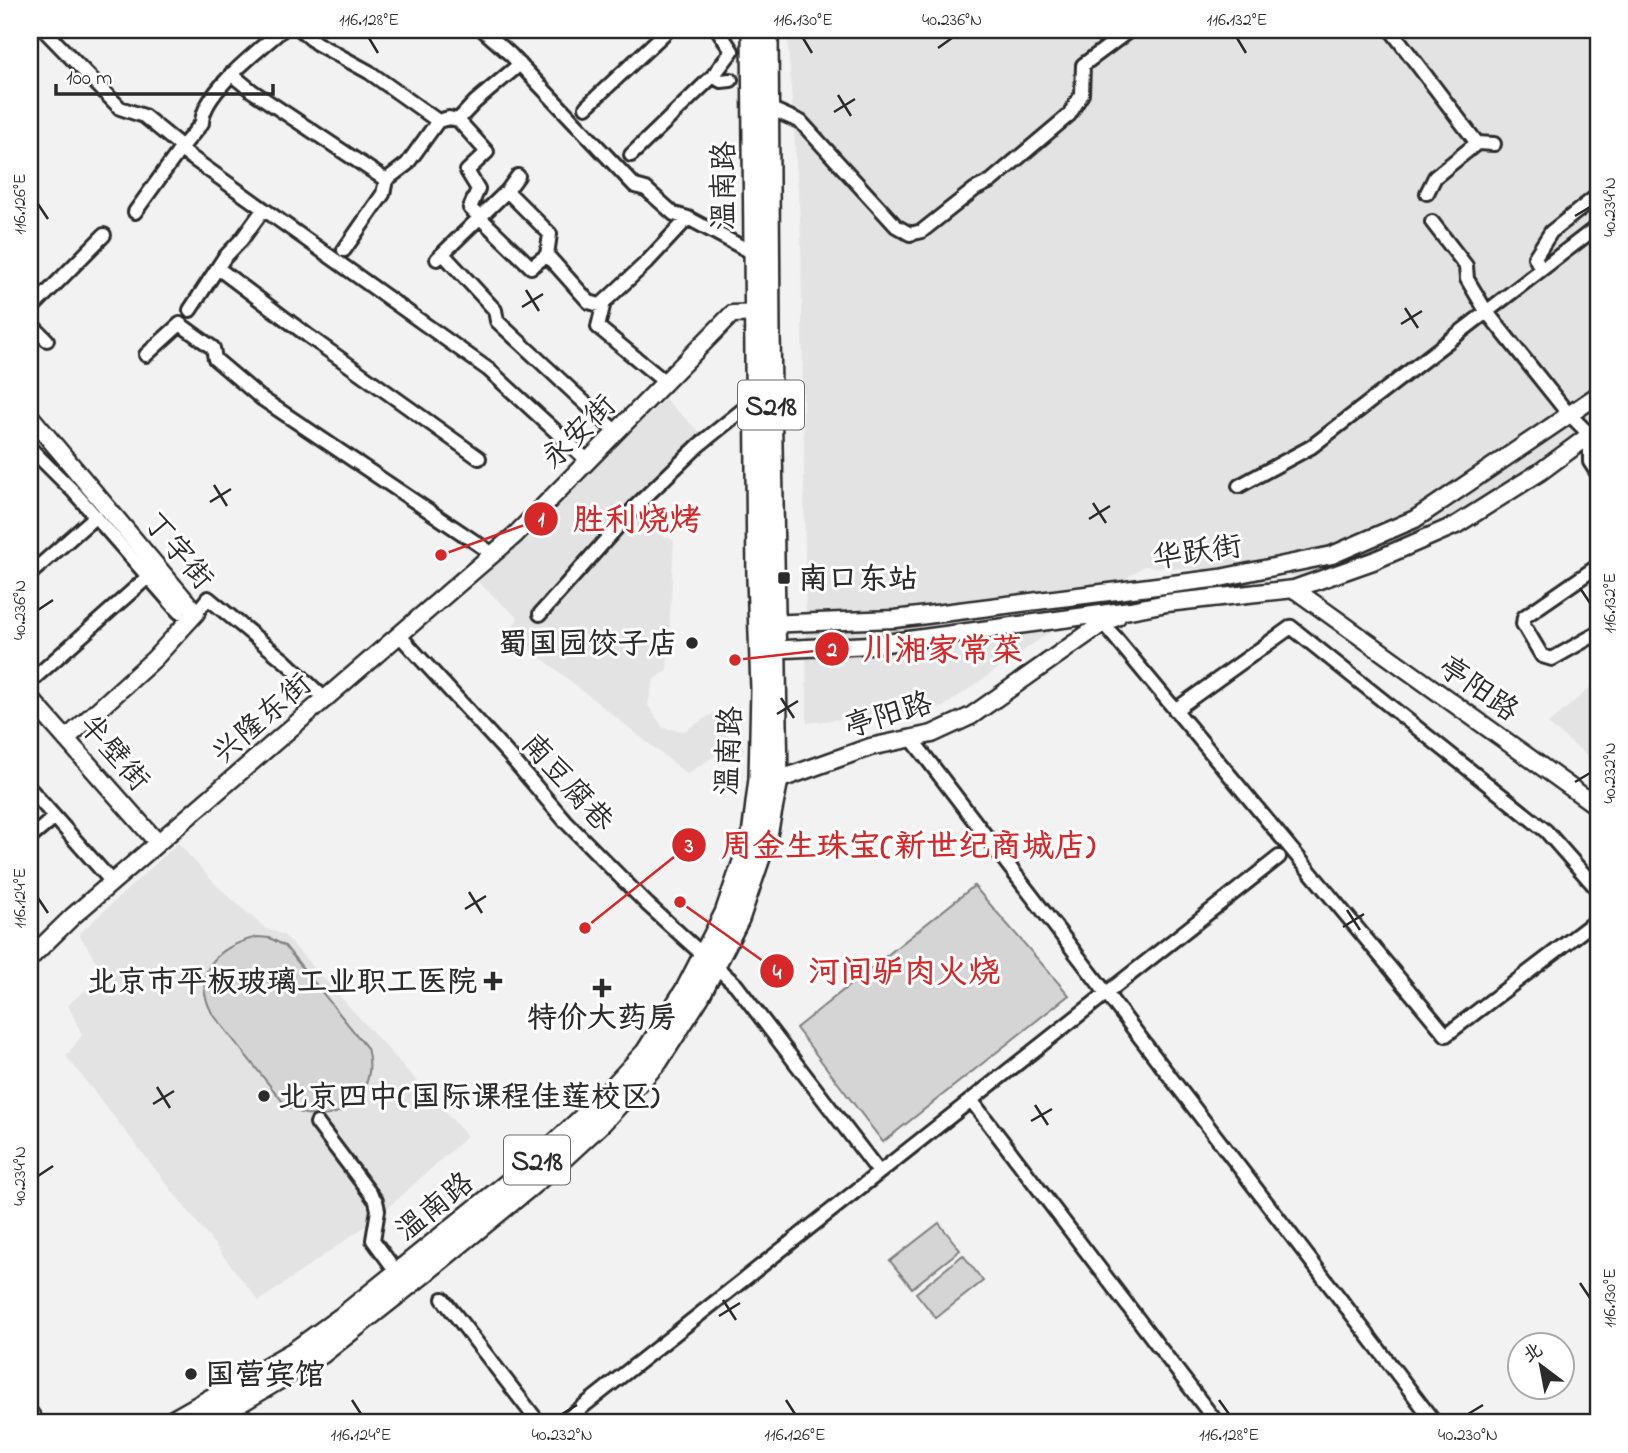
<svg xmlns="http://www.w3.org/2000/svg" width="1628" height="1453" viewBox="0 0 1628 1453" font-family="'Indie Flower','LXGW WenKai TC',sans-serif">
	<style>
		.built { fill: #e3e3e3 }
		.green { fill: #d5d5d5; stroke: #808080; stroke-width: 2 }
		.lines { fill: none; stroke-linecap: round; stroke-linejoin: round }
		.street-casing { stroke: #2b2b2b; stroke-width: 18 }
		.secondary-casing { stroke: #2b2b2b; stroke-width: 21 }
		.primary-casing { stroke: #2b2b2b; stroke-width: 24 }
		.street { stroke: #fff; stroke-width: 12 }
		.secondary { stroke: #fff; stroke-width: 16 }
		.primary { stroke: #fff; stroke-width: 19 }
		.ticks { fill: none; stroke: #2b2b2b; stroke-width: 2.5 }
		.poi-dot { fill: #2b2b2b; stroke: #fff; stroke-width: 2.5 }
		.labels { text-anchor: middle; stroke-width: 6; stroke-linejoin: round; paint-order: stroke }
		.shield { fill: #fff; stroke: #6b6b6b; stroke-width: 2 }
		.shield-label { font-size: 28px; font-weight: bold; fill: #2b2b2b }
		.street-label { font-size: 30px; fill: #2b2b2b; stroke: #fff }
		.poi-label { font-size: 30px; font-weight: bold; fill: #2b2b2b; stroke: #fff; text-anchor: start }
		.leader { fill: none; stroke: #d62828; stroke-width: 2.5 }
		.callout-dot { fill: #d62828; stroke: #fff; stroke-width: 2.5 }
		.mark-label { font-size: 21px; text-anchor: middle; font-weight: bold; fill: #fff }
		.callout-label { font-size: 32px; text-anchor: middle; font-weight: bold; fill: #d62828; stroke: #fff; stroke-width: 6; stroke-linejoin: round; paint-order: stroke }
		.neatline { fill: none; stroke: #2b2b2b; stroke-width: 2.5 }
		.ticks-label { font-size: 18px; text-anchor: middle; fill: #2b2b2b }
	</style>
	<rect width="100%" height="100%" fill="#f2f2f2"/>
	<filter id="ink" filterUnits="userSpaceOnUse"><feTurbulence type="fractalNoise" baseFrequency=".0143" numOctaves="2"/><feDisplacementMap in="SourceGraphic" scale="14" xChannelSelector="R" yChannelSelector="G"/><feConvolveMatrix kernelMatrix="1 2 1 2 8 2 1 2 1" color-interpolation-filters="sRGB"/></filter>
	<g filter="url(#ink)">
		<path class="built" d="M 787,30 L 1598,30 L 1598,429 L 1353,580 L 1144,566 L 943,707 L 807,723 L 801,233 Z
			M 665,399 L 712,444 L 657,494 L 652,519 L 665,537 L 674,540 L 667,671 L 654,679 L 648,705 L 663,728 L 684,731 L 714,713 L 734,743 L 687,774 L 509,632 L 518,618 L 478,582 Z
			M 1598,681 L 1598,764 L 1548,724 Z
			M 178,843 L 217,886 L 265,928 L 284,935 L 467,1136 L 378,1217 L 259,1301 L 66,1056 L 82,1035 L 68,1005 L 104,974 L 79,934 Z"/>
		<path class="green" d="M 974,886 L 1069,995 L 883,1142 L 796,1028 Z
			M 258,937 L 270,938 L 285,946 L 367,1048 C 382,1101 324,1137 283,1102 L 212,1013 C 190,971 218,946 258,937 Z
			M 939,1223 L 960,1250 L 912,1288 L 890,1261 Z
			M 963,1255 L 983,1281 L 936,1318 L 916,1293 Z"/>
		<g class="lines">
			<g class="street-casing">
				<path id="street" d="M 44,30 L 120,108 L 144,116 L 182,147 L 185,153 L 489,370 L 588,461
					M 301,30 L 316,43 L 369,72 L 438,121
					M 483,30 L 511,55 L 635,186 L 646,189 L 674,214 L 688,218 L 753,253
					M 1391,30 L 1477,143
					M 231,74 L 252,91 L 386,180
					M 713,76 L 721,81 L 731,80
					M 586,107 L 668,30
					M 769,108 L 801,122 L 896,226 L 910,234 L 922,231 L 975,189 L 991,181 L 1069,115 L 1082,94 L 1083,65 L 1130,30
					M 458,120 L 487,152 L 467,171 L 478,189 L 470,208 L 531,267 L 547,255
					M 631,155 L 713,76 L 732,51 L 718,30
					M 507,191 L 550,234 L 547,255 L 589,302 L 603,306
					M 1427,193 L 1435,177 L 1477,143 L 1494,144
					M 135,212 L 182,147 L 202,123 C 202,93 260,49 282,30
					M 1432,222 L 1466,266 L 1467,279 L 1486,311 L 1566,411 L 1590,435 L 1590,462 L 1598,474
					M 344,250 L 383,194 L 386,180 L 407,164 L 438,121 L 449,118 L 458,120 L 475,102 L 520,64
					M 444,255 L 495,310 L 497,321 L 616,432
					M 437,259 L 507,191 L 518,176
					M 219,269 L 307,335 L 479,458
					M 1541,269 L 1535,257 L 1551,232 L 1598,195
					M 30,310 L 104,235
					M 190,310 L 224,258 L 242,239 L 263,210
					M 30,323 L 47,340
					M 146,355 L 180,324 L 213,348 L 215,359 L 261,398 L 493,554
					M 665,382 L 598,327 L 604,302 L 646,263 L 688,218
					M 30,448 L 74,492 L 179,612
					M 1239,486 L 1311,447 L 1598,226
					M 1598,566 L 1524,617 L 1523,624 L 1542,656 L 1552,659 L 1598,633
					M 30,574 L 96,516
					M 196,613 L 208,598 L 286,662 L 326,700
					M 540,614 L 637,505 L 699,445 L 755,400
					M 1103,623 L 1446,1035 L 1598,919
					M 400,636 L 509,755 L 566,822 L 647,904 L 736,985 L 879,1172
					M 32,680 L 148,577
					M 1175,710 L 1291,627 L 1546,831 L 1598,890
					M 911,738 L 1435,1423
					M 30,789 L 112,882
					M 30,838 L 55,817
					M 971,1100 L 1217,1423
					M 317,1123 L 376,1201 L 378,1210 L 373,1240 L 398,1274
					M 443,1299 L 539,1423
					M 562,1423 L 1279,857"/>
			</g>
			<g class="secondary-casing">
				<path id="secondary" d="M 30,416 L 196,613 L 154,659 L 66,739
					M 1294,589 L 1598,807
					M 765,624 L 895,619 L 1220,578 L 1332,555 L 1415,519 L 1598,395
					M 764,650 L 871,645 L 1130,610 L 1167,603 L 1294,589 L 1373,561 L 1456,525 L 1540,472 L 1598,429
					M 30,698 L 158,843
					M 768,779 L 778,780 L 870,747 L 932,734 L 971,716 L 1103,623 L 1117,617
					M 30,958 L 73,916 L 515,535 L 732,314 L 766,313
					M 30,1414 L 36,1423"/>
			</g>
			<g class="primary-casing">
				<path id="primary" d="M 169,1423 L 294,1352 L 341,1318 L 541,1157 L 600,1102 L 646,1052 L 686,989 L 725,913 L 752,836 L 759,779 L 761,689 L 757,578 L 752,30
					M 205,1423 L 321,1354 L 420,1276 L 551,1169 L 602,1122 L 658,1061 L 699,997 L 739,919 L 766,840 L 778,780 L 770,335 L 768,30"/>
			</g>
			<use href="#street" class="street"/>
			<use href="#secondary" class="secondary"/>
			<use href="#primary" class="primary"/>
		</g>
	</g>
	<path class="ticks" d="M 369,38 L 378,53M 803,38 L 812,53M 1237,38 L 1246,53M 938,48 L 952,38M 838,95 L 851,116M 834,112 L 855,99M 38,204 L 48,219M 1575,216 L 1590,207M 526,290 L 539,311M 522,307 L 543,294M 1405,308 L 1418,328M 1401,324 L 1422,311M 214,485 L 227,506M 210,502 L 231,489M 1093,503 L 1106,523M 1089,519 L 1110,506M 1580,588 L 1590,603M 38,610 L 53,600M 781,698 L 794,718M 777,714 L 798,701M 1575,782 L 1590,773M 469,892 L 482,913M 38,898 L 48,913M 465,909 L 486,896M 1347,910 L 1360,930M 1343,927 L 1364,914M 157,1087 L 170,1108M 153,1104 L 174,1091M 1035,1105 L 1048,1125M 1031,1121 L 1052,1109M 38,1176 L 53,1166M 1580,1283 L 1590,1298M 723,1300 L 736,1320M 719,1316 L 740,1303M 352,1400 L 361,1414M 786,1400 L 795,1414M 1219,1400 L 1229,1414M 562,1414 L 577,1405M 1468,1414 L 1483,1405"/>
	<g class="poi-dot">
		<rect x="777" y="571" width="14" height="14" rx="3.5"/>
		<circle cx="692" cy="643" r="7"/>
		<path d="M489.5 970.5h7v7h7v7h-7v7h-7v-7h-7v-7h7z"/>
		<path d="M598.5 977.5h7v7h7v7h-7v7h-7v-7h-7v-7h7z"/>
		<circle cx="264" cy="1096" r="7"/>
		<circle cx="191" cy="1374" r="7"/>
	</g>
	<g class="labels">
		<g class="shield">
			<rect x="738" y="380.5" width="66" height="49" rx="5"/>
			<rect x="504" y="1135.5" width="66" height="49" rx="5"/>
		</g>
		<g class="shield-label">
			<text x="771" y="415">S218</text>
			<text x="537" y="1170">S218</text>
		</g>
		<g class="street-label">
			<text transform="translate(723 186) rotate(-90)" y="10">温南路</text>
			<text transform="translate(578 431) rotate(-45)" y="10">永安街</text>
			<text transform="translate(179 550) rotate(50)" y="10">丁字街</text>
			<text transform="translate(1197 551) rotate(-8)" y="10">华跃街</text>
			<text transform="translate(1479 688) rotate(35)" y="10">亭阳路</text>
			<text transform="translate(888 714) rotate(-17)" y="10">亭阳路</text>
			<text transform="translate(261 718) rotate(-41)" y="10">兴隆东街</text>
			<text transform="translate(728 751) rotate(-87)" y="10">温南路</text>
			<text transform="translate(115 752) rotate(49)" y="10">半壁街</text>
			<text transform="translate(568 782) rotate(48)" y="10">南豆腐巷</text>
			<text transform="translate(434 1206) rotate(-39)" y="10">温南路</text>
		</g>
		<g class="poi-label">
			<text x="798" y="588">南口东站</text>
			<text x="678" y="653" text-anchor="end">蜀国园饺子店</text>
			<text x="477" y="991" text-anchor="end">北京市平板玻璃工业职工医院</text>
			<text x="602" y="1027" text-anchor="middle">特价大药房</text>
			<text x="278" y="1106">北京四中(国际课程佳莲校区)</text>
			<text x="205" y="1384">国营宾馆</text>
		</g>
	</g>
	<path class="leader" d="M441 555L541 519M735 660L832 649M585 928L689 845M680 902L777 971"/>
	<g class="callout-dot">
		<circle cx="441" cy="555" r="7"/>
		<circle cx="735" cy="660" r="7"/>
		<circle cx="585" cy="928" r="7"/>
		<circle cx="680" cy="902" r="7"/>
		<circle cx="541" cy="519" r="18"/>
		<circle cx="832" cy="649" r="18"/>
		<circle cx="689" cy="845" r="18"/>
		<circle cx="777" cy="971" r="18"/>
	</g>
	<g class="mark-label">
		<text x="541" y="526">1</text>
		<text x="832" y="656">2</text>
		<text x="689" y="852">3</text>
		<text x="777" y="979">4</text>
	</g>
	<g class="callout-label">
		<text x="637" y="530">胜利烧烤</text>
		<text x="943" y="660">川湘家常菜</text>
		<text x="908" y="856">周金生珠宝(新世纪商城店)</text>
		<text x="904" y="982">河间驴肉火烧</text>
	</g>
	<rect width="1628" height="1453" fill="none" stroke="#fff" stroke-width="77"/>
	<g transform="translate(1541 1366) rotate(328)"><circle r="33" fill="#ffffff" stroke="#aaaaaa" stroke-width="2"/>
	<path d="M0-5L12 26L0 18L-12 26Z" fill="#2b2b2b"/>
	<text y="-10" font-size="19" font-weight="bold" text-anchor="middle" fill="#2b2b2b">北</text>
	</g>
	<path d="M56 84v10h217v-10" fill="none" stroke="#2b2b2b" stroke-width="3.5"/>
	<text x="66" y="84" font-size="21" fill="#2b2b2b" stroke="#ffffff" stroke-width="5" paint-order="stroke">100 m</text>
	<rect x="38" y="38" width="1552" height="1376" class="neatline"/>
	<g class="ticks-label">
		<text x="369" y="25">116.128°E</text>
		<text x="803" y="25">116.130°E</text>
		<text x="952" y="25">40.236°N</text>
		<text x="1237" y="25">116.132°E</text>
		<text transform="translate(19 204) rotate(-90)" y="6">116.126°E</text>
		<text transform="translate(1609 207) rotate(-90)" y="6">40.234°N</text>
		<text transform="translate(1609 603) rotate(-90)" y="6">116.132°E</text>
		<text transform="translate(19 610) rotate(-90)" y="6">40.236°N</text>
		<text transform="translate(1609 773) rotate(-90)" y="6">40.232°N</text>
		<text transform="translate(19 898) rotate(-90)" y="6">116.124°E</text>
		<text transform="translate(19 1176) rotate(-90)" y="6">40.234°N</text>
		<text transform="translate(1609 1298) rotate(-90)" y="6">116.130°E</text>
		<text x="361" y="1440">116.124°E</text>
		<text x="562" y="1440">40.232°N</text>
		<text x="795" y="1440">116.126°E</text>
		<text x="1229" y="1440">116.128°E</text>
		<text x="1468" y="1440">40.230°N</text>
	</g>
</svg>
